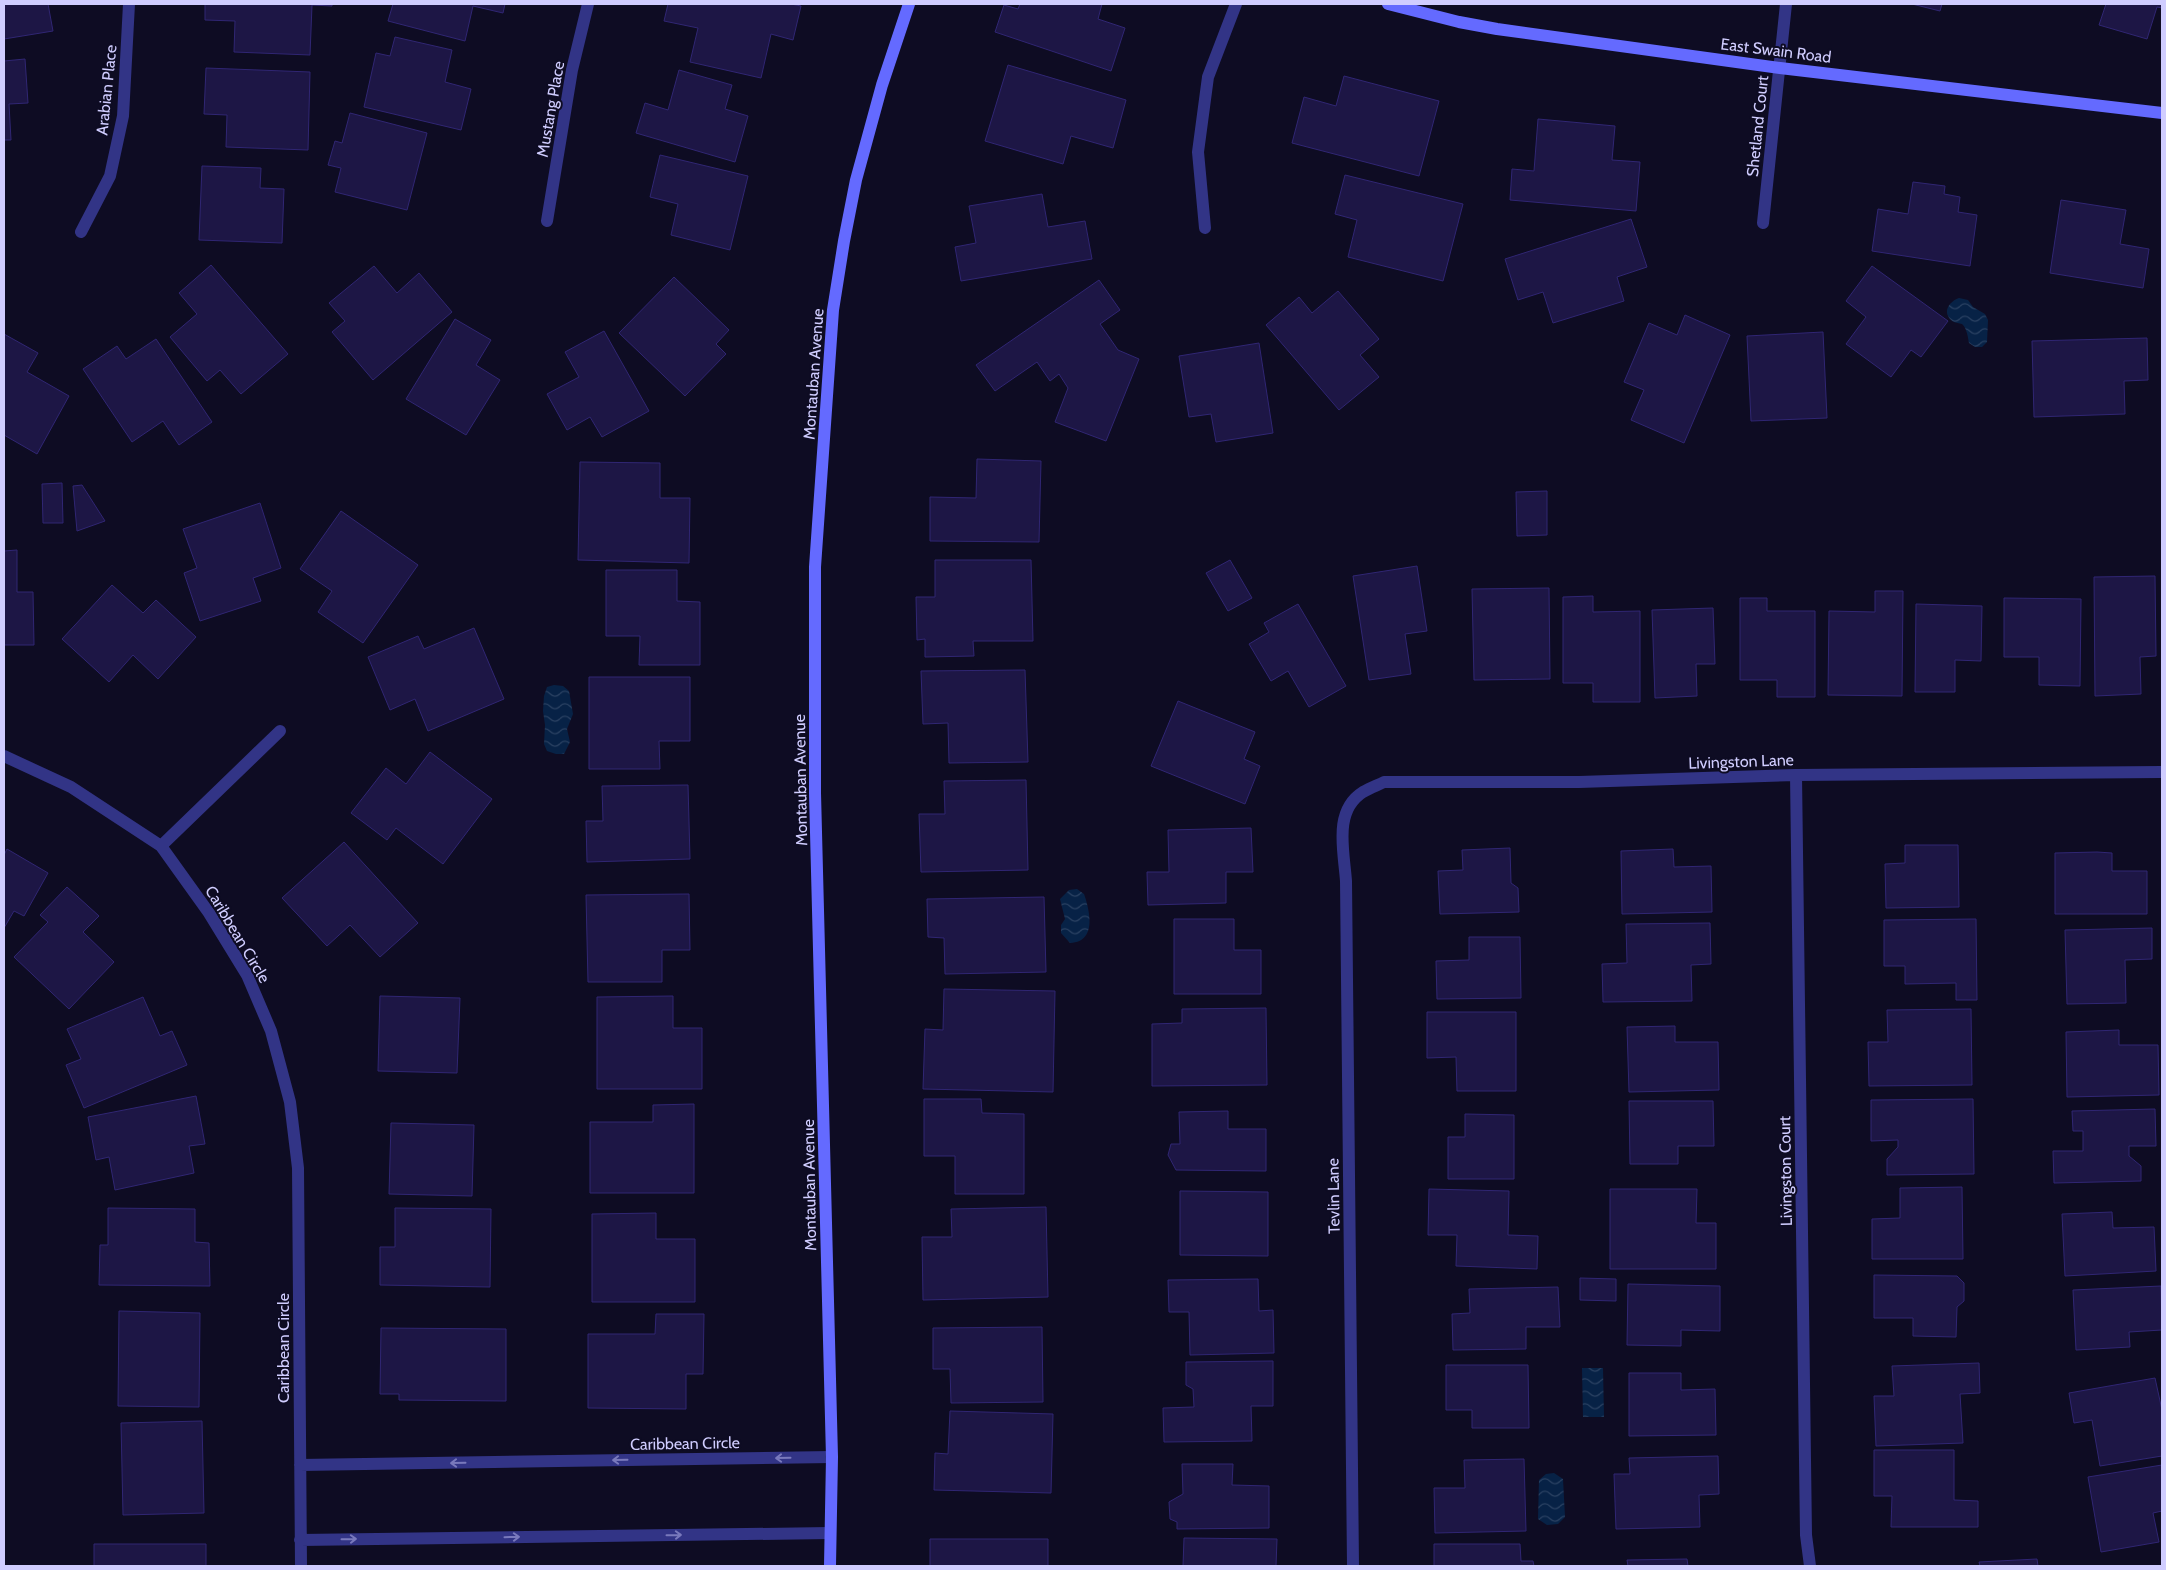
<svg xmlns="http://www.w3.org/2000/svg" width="2166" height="1570" viewBox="0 0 2166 1570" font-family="Cabin,sans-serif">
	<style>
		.water { fill: url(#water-waves) }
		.building { fill: #1d1645; stroke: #302673 }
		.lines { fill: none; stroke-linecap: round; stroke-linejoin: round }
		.street { stroke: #323486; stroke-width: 12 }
		.secondary { stroke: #646aff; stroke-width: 12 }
		.oneway { stroke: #7979bc }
		.labels { text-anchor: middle; stroke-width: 4; stroke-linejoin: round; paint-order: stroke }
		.street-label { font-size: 16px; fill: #d0cdff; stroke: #0e0c23 }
	</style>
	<defs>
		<pattern id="water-waves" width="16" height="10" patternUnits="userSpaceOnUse" patternTransform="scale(1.25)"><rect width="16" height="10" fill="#072246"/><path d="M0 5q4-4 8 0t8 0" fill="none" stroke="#2a4162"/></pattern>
	</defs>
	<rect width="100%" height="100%" fill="#0e0c23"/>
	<path class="water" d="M 1959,298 L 1968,300 L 1973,307 L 1985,314 L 1988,320 L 1987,342 L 1982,347 L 1975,347 L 1969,343 C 1968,338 1967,328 1962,324 C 1959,323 1956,323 1954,322 C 1941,314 1948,302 1959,298 Z
		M 554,685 L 563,686 L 569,691 L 573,714 L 567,729 L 570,742 L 564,754 L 556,754 L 547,751 L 544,744 L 545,725 L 543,711 L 544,696 L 547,687 Z
		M 1077,889 L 1084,894 C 1090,911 1097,942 1070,943 L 1061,933 L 1061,925 L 1065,919 L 1060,899 L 1069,890 Z
		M 1582,1368 L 1603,1368 L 1604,1417 L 1583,1417 Z
		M 1554,1473 L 1563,1479 L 1565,1517 L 1558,1524 L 1547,1525 L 1538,1519 L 1539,1480 L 1546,1474 Z"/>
	<path class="building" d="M 4,4 L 48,4 L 53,31 L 4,39 Z
		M 205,4 L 332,4 L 332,6 L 312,5 L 310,55 L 234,52 L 235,21 L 205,20 Z
		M 393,4 L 505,4 L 503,13 L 473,6 L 465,41 L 388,21 Z
		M 668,4 L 791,4 L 801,6 L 793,40 L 771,34 L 761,78 L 690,62 L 698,28 L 664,21 Z
		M 1020,4 L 1102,4 L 1098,19 L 1125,28 L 1111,71 L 995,32 L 1004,5 L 1018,9 Z
		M 1912,4 L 1942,4 L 1940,11 Z
		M 2106,4 L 2162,4 L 2162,8 L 2157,7 L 2147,39 L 2099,25 Z
		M 395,37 L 452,50 L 445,82 L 471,89 L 461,130 L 364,107 L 376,53 L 390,56 Z
		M 25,59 L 28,103 L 9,104 L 11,140 L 4,140 L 4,61 Z
		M 1008,65 L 1126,100 L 1113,148 L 1071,136 L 1063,164 L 985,141 Z
		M 206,68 L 310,72 L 308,150 L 226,147 L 227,115 L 204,114 Z
		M 679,70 L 732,85 L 725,109 L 748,116 L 735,162 L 636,133 L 645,103 L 668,110 Z
		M 1344,76 L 1439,101 L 1419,176 L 1292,143 L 1304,97 L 1336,106 Z
		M 350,113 L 427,133 L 407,210 L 335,192 L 341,168 L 328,165 L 335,141 L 342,143 Z
		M 1538,119 L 1615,126 L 1612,160 L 1640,162 L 1636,211 L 1510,200 L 1512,169 L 1534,171 Z
		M 660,155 L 748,176 L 730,250 L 671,235 L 678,204 L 650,197 Z
		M 202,166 L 261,168 L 260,188 L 284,189 L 282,243 L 199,240 Z
		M 1345,175 L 1463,204 L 1443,281 L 1348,257 L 1357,220 L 1335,214 Z
		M 1913,182 L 1945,186 L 1944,194 L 1960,197 L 1958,212 L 1977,215 L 1970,266 L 1872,251 L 1878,209 L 1908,214 Z
		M 1042,194 L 1048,227 L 1085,221 L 1092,259 L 961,281 L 955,247 L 976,243 L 969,206 Z
		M 2061,200 L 2126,210 L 2120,244 L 2149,249 L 2143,288 L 2050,273 Z
		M 1631,219 L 1647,267 L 1617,277 L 1624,301 L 1553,323 L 1543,292 L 1518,300 L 1505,259 Z
		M 211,265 L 288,354 L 241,394 L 220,370 L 207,381 L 170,337 L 197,314 L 179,293 Z
		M 374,266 L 397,293 L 419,273 L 452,312 L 373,380 L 332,332 L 345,321 L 329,303 Z
		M 1872,266 L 1948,321 L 1921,357 L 1911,350 L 1891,377 L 1846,344 L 1866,317 L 1846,301 Z
		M 674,277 L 729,330 L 716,344 L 726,354 L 685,396 L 619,333 Z
		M 1099,280 L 1120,310 L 1100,324 L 1118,350 L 1139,359 L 1106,441 L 1055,422 L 1068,388 L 1059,374 L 1050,381 L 1037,362 L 995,391 L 976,365 Z
		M 1338,291 L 1379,339 L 1360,355 L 1379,377 L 1339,410 L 1266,325 L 1299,297 L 1312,313 Z
		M 1685,315 L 1730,335 L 1684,443 L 1631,420 L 1644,390 L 1624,382 L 1649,323 L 1677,335 Z
		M 455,319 L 491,340 L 476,365 L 500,380 L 466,435 L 406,399 Z
		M 604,331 L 649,411 L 602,437 L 590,417 L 567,430 L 547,394 L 579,377 L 565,352 Z
		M 1823,332 L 1827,418 L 1751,421 L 1747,336 Z
		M 4,334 L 38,353 L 27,372 L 69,396 L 37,454 L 4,435 Z
		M 2147,338 L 2148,380 L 2124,381 L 2125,414 L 2034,417 L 2032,341 Z
		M 156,339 L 212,422 L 179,445 L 163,421 L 132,442 L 83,369 L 117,346 L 126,359 Z
		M 1259,343 L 1273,433 L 1216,442 L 1211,414 L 1189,417 L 1179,356 Z
		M 977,459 L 1041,461 L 1039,542 L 930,541 L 930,497 L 976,498 Z
		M 580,462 L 660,463 L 660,498 L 690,498 L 689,563 L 578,560 Z
		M 62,483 L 63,523 L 43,523 L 42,484 Z
		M 82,485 L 105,521 L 77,531 L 73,486 Z
		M 1547,491 L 1547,535 L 1517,536 L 1516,492 Z
		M 260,503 L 281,568 L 253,578 L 261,601 L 200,621 L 184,573 L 197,568 L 183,529 Z
		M 341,511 L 418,565 L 363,643 L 318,612 L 332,591 L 300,569 Z
		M 17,550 L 17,592 L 33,592 L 34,645 L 4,645 L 4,551 Z
		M 935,560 L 1031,560 L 1033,641 L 973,641 L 974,656 L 925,657 L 925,639 L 917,640 L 916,597 L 935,597 Z
		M 1230,560 L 1252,598 L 1228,611 L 1206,573 Z
		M 1417,566 L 1427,631 L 1405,634 L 1411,674 L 1369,680 L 1353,576 Z
		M 606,570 L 677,570 L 677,601 L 700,602 L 700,665 L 639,665 L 640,636 L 606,636 Z
		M 2155,576 L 2156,656 L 2140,657 L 2141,694 L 2095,696 L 2094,577 Z
		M 112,585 L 143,613 L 156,600 L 196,637 L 158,679 L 133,655 L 109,682 L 62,639 Z
		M 1549,588 L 1550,679 L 1474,680 L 1472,589 Z
		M 1875,591 L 1903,591 L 1902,696 L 1828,695 L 1829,611 L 1875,612 Z
		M 1593,596 L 1593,612 L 1640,611 L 1640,702 L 1593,702 L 1593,683 L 1563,683 L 1563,597 Z
		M 1740,598 L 1767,598 L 1767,611 L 1815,611 L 1815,697 L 1777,697 L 1777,680 L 1740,680 Z
		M 2004,598 L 2081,599 L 2080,686 L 2039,685 L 2039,657 L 2004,657 Z
		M 1298,604 L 1346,686 L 1309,707 L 1288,671 L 1271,681 L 1249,644 L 1269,632 L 1264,623 Z
		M 1916,604 L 1982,606 L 1981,661 L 1955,660 L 1955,692 L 1915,692 Z
		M 1713,608 L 1715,664 L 1696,664 L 1697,696 L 1655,698 L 1652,610 Z
		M 474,628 L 504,699 L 428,731 L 415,699 L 390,710 L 368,657 L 418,636 L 424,649 Z
		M 1025,670 L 1028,762 L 949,763 L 948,723 L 923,724 L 921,671 Z
		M 589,677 L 690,677 L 690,741 L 659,741 L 660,769 L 589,769 Z
		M 1178,701 L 1255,732 L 1244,759 L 1260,766 L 1245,804 L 1151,766 Z
		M 430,752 L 492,799 L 443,864 L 396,828 L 387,840 L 351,813 L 386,768 L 406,784 Z
		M 1026,780 L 1028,870 L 921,872 L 919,814 L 945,814 L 944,781 Z
		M 688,785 L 690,859 L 587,862 L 586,821 L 603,821 L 602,786 Z
		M 1251,828 L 1253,872 L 1226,872 L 1226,903 L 1148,905 L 1147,872 L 1169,872 L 1168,830 Z
		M 344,842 L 418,923 L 380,957 L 350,925 L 327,946 L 282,898 Z
		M 1905,845 L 1958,845 L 1959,907 L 1886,908 L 1885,864 L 1905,863 Z
		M 1510,848 L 1511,883 L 1518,888 L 1519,912 L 1440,914 L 1438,871 L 1463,870 L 1462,850 Z
		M 7,849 L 48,873 L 24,916 L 14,911 L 4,928 L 4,855 Z
		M 1673,849 L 1674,867 L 1711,866 L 1712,912 L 1622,914 L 1621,851 Z
		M 2097,852 L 2112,853 L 2112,871 L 2147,871 L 2147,914 L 2055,914 L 2055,853 Z
		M 67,887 L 99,916 L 83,932 L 114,962 L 69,1009 L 14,957 L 48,922 L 40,915 Z
		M 689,894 L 690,950 L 662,950 L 662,982 L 588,982 L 586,895 Z
		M 1044,897 L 1046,972 L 945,974 L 944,938 L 928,937 L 927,899 Z
		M 1174,919 L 1234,919 L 1234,950 L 1261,950 L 1261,994 L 1174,994 Z
		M 1976,919 L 1977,1000 L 1956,1000 L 1956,983 L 1905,984 L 1905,966 L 1884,966 L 1884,920 Z
		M 1710,923 L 1711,964 L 1691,965 L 1692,1001 L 1603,1002 L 1602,964 L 1627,963 L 1626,924 Z
		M 2152,928 L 2152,959 L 2125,960 L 2126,1003 L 2067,1004 L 2065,930 Z
		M 1469,937 L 1520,937 L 1521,998 L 1437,999 L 1436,961 L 1469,960 Z
		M 944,989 L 1055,991 L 1053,1092 L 923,1089 L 925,1029 L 943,1030 Z
		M 380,996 L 460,998 L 457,1073 L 378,1071 Z
		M 673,996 L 673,1028 L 702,1028 L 702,1089 L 597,1089 L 597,997 Z
		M 143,997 L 160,1036 L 172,1031 L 187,1065 L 84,1108 L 66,1065 L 81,1059 L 67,1029 Z
		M 1266,1008 L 1267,1085 L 1152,1086 L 1152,1024 L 1182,1023 L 1182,1009 Z
		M 1971,1009 L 1972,1085 L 1869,1086 L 1868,1042 L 1888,1042 L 1887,1010 Z
		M 1427,1012 L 1516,1012 L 1516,1091 L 1457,1091 L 1456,1057 L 1427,1058 Z
		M 1675,1026 L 1675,1042 L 1718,1042 L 1719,1090 L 1629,1092 L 1627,1027 Z
		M 2119,1030 L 2119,1045 L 2158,1045 L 2159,1095 L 2067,1097 L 2066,1032 Z
		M 196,1096 L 205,1144 L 189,1146 L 194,1173 L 115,1190 L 109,1157 L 96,1160 L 88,1117 Z
		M 924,1099 L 981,1099 L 982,1113 L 1024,1114 L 1024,1194 L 955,1194 L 955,1156 L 924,1156 Z
		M 1973,1099 L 1974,1174 L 1887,1175 L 1887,1159 L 1898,1147 L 1898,1140 L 1871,1141 L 1871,1100 Z
		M 1629,1101 L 1713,1101 L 1714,1146 L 1678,1146 L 1678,1164 L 1630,1164 Z
		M 694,1104 L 694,1193 L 590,1193 L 590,1122 L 653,1122 L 653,1105 Z
		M 2155,1109 L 2156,1146 L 2129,1146 L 2129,1156 L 2141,1166 L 2141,1181 L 2054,1183 L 2053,1151 L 2083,1151 L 2083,1131 L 2073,1131 L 2072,1111 Z
		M 1228,1111 L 1228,1129 L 1266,1129 L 1266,1171 L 1176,1170 L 1168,1155 L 1171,1144 L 1180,1144 L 1179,1112 Z
		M 1465,1114 L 1514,1115 L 1514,1179 L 1448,1179 L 1448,1137 L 1465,1137 Z
		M 391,1123 L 474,1125 L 472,1196 L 389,1194 Z
		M 1962,1187 L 1963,1259 L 1872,1259 L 1872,1219 L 1900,1218 L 1900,1188 Z
		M 1429,1189 L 1509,1191 L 1508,1235 L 1538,1236 L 1537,1269 L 1456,1266 L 1457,1235 L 1428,1235 Z
		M 1610,1189 L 1697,1189 L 1696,1223 L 1716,1223 L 1716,1269 L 1610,1269 Z
		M 1180,1191 L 1268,1192 L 1268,1256 L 1180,1255 Z
		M 1046,1207 L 1048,1297 L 923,1300 L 922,1237 L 952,1237 L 951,1209 Z
		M 108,1208 L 195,1209 L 195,1242 L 209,1243 L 210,1286 L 99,1285 L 100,1245 L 108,1245 Z
		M 395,1208 L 491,1209 L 490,1287 L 380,1285 L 380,1247 L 395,1247 Z
		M 2112,1212 L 2113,1228 L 2154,1227 L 2156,1271 L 2065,1276 L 2062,1214 Z
		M 656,1213 L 656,1239 L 695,1239 L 695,1302 L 592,1302 L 592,1214 Z
		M 1874,1275 L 1957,1276 L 1964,1283 L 1964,1301 L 1957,1307 L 1956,1337 L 1913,1336 L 1913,1318 L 1874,1318 Z
		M 1580,1278 L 1616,1279 L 1616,1301 L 1580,1300 Z
		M 1258,1279 L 1259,1311 L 1273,1310 L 1274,1353 L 1190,1355 L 1189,1312 L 1169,1312 L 1168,1280 Z
		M 1628,1284 L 1720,1286 L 1720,1331 L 1681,1330 L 1681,1346 L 1627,1345 Z
		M 2161,1286 L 2162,1330 L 2129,1332 L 2130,1347 L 2076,1350 L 2073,1290 Z
		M 1558,1287 L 1560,1327 L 1526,1327 L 1526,1349 L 1453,1350 L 1452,1314 L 1470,1313 L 1469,1289 Z
		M 119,1311 L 200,1313 L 199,1407 L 118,1406 Z
		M 656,1314 L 704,1314 L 703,1374 L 686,1374 L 686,1409 L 588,1408 L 588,1334 L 655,1334 Z
		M 1042,1327 L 1043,1402 L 951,1403 L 950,1369 L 933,1369 L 933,1328 Z
		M 381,1328 L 506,1329 L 506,1401 L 399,1400 L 399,1394 L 380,1394 Z
		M 1273,1361 L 1273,1406 L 1251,1406 L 1252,1441 L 1164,1442 L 1163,1408 L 1194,1407 L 1193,1389 L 1186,1385 L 1186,1362 Z
		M 1979,1363 L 1980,1393 L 1960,1394 L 1963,1443 L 1876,1446 L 1874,1396 L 1894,1396 L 1892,1366 Z
		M 1446,1365 L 1528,1365 L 1529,1428 L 1472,1428 L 1472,1410 L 1446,1410 Z
		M 1629,1373 L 1681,1373 L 1681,1390 L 1715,1389 L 1716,1435 L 1629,1436 Z
		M 2155,1378 L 2162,1410 L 2162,1456 L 2100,1466 L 2092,1420 L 2074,1423 L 2069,1393 Z
		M 950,1411 L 1053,1414 L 1051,1493 L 934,1490 L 935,1453 L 948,1454 Z
		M 202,1421 L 204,1513 L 123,1515 L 121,1423 Z
		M 1874,1450 L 1954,1450 L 1954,1500 L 1978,1501 L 1978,1527 L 1891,1527 L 1892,1496 L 1874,1496 Z
		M 1718,1456 L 1719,1494 L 1699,1495 L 1700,1527 L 1616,1529 L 1614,1474 L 1630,1474 L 1629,1458 Z
		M 1524,1459 L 1526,1531 L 1435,1533 L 1434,1488 L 1465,1488 L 1464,1460 Z
		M 1182,1464 L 1233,1464 L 1232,1485 L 1269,1486 L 1269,1528 L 1177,1529 L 1177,1522 L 1170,1519 L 1169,1502 L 1183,1494 Z
		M 2162,1465 L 2162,1511 L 2153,1513 L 2159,1542 L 2101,1552 L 2088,1477 Z
		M 1184,1538 L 1277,1539 L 1276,1566 L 1183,1566 Z
		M 930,1539 L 1048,1539 L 1048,1566 L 930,1566 Z
		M 94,1544 L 206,1544 L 206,1566 L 94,1566 Z
		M 1434,1544 L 1520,1544 L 1521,1561 L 1533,1561 L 1534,1566 L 1434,1566 Z
		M 1687,1559 L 1688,1566 L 1628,1566 L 1627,1560 Z
		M 2037,1559 L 2038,1566 L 1980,1566 L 1979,1562 Z"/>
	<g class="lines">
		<path class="street" d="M 547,221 L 572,70 L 588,4
			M 1763,223 L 1786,4
			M 1205,228 L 1198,152 L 1208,77 L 1236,4
			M 81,232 L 110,176 L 123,116 L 129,4
			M 4,756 L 71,787 L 161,846 L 209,913 L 247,975 L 271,1031 L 290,1102 L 298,1168 L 301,1566
			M 1796,775 L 1806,1535 L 1810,1566
			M 161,846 L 280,731
			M 300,1465 L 832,1457
			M 300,1540 L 830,1533
			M 1353,1566 L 1346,881 C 1344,851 1333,811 1363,792 C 1370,788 1378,785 1384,782 L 1579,782 L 1796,775 L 2162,772"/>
		<path class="secondary" d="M 1388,4 L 1459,22 L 1497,29 L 1780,68 L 2162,113
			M 830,1566 L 832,1457 L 815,793 L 815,567 L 833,310 L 844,241 L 856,180 L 882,85 L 909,4"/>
	</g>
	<defs><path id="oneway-shaft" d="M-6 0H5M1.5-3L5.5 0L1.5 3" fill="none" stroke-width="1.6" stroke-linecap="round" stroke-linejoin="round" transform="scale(1.25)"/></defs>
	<g class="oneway">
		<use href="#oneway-shaft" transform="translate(783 1458) rotate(179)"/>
		<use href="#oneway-shaft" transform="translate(620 1460) rotate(179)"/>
		<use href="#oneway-shaft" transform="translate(458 1463) rotate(179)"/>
		<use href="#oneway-shaft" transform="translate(674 1535) rotate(-1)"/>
		<use href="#oneway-shaft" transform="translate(512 1537) rotate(-1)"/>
		<use href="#oneway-shaft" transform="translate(349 1539) rotate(-1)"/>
	</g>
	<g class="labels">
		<g class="street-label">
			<text transform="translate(1776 50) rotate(7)" y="6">East Swain Road</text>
			<text transform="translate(106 90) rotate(-84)" y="6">Arabian Place</text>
			<text transform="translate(550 109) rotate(-80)" y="6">Mustang Place</text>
			<text transform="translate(1757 126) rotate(-84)" y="6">Shetland Court</text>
			<text transform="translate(813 374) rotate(-86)" y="6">Montauban Avenue</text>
			<text transform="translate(1741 761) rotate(-2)" y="6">Livingston Lane</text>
			<text transform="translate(800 780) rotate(-91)" y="6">Montauban Avenue</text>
			<text transform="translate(238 934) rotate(59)" y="6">Caribbean Circle</text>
			<text transform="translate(1785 1171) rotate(-91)" y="6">Livingston Court</text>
			<text transform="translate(809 1185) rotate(-91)" y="6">Montauban Avenue</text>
			<text transform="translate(1333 1196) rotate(-91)" y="6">Tevlin Lane</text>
			<text transform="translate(283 1348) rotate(-90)" y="6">Caribbean Circle</text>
			<text transform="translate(685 1443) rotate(-1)" y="6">Caribbean Circle</text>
		</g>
	</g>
	<rect width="2166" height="1570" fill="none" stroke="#d0cdff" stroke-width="10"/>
</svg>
